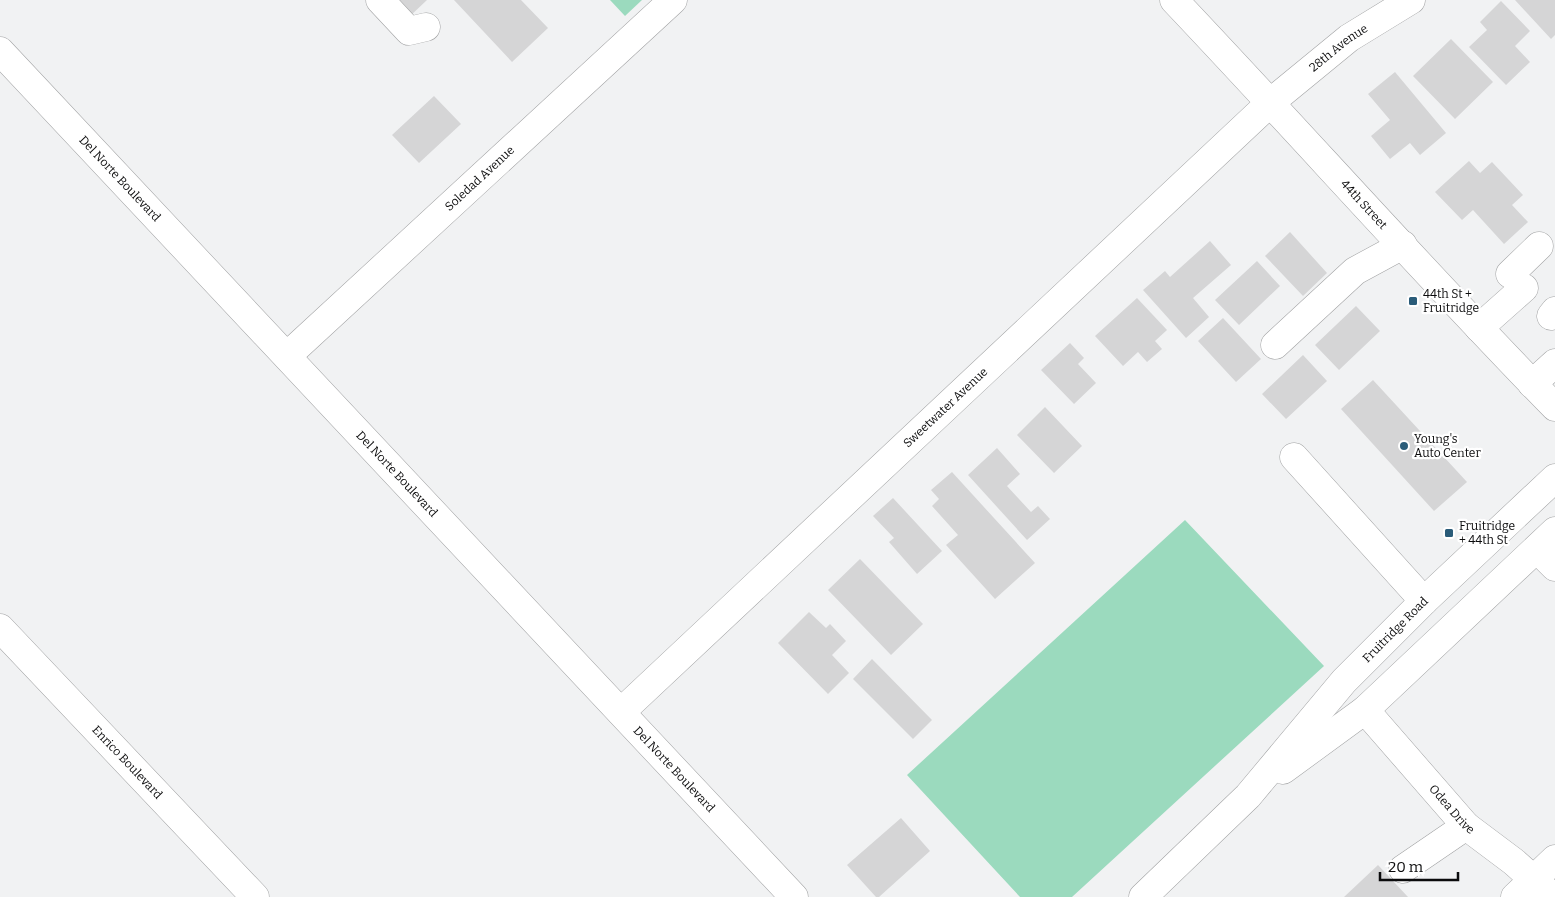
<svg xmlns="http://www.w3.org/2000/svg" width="1555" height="897" viewBox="0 0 1555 897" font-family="Bitter,serif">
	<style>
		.green { fill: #9bdabe }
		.building { fill: #d5d5d6 }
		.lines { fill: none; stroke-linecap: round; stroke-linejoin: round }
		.minor-casing { stroke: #a1a2a3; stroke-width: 29 }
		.major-casing { stroke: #a1a2a3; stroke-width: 29 }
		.minor { stroke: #fff; stroke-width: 28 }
		.major { stroke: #fff; stroke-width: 28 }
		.poi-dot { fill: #2a5c79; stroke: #fff; stroke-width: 2 }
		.labels { text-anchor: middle; stroke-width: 4.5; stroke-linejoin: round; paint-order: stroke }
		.street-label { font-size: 12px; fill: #0b0b0c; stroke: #fff }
		.poi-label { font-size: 12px; fill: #0b0b0c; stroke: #fff; text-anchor: start }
	</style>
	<rect width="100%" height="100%" fill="#f1f2f3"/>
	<path class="green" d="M 610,0 L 642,0 L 625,16 Z
		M 1185,520 L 1324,666 L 1072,897 L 1020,897 L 907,775 Z"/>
	<path class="building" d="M 391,0 L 427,0 L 408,18 Z
		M 454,0 L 521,0 L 548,28 L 512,62 Z
		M 1515,0 L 1555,0 L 1555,35 L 1551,39 Z
		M 1501,1 L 1530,31 L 1515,46 L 1530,62 L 1506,85 L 1469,47 L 1487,30 L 1480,22 Z
		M 1451,39 L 1493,82 L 1455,119 L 1413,76 Z
		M 1395,72 L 1446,133 L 1420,155 L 1410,143 L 1390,159 L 1371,136 L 1390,120 L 1368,94 Z
		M 434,96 L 461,124 L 419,163 L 392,135 Z
		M 1469,161 L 1480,173 L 1492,162 L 1523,195 L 1512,205 L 1528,222 L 1504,244 L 1473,210 L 1462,220 L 1435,192 Z
		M 1290,232 L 1327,273 L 1303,296 L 1265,256 Z
		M 1210,241 L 1231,265 L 1193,298 L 1209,317 L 1186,338 L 1143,290 L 1165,271 L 1170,277 Z
		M 1257,261 L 1280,286 L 1239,325 L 1215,300 Z
		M 1137,298 L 1167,330 L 1155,341 L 1162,349 L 1147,362 L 1138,352 L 1123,366 L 1095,336 Z
		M 1356,306 L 1380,331 L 1339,370 L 1315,345 Z
		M 1223,318 L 1261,359 L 1236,382 L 1198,341 Z
		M 1070,343 L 1084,358 L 1078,364 L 1096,383 L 1074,404 L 1041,370 Z
		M 1303,355 L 1327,381 L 1286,419 L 1262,394 Z
		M 1373,380 L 1467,482 L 1434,511 L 1341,409 Z
		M 1045,407 L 1082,446 L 1054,473 L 1017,435 Z
		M 997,448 L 1020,474 L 1007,486 L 1031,512 L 1038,506 L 1050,519 L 1027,540 L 968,475 Z
		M 952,472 L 1035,563 L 995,599 L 946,545 L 958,535 L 932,506 L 939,499 L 931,490 Z
		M 893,498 L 942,551 L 917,574 L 889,542 L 894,538 L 873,516 Z
		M 860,559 L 923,624 L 891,655 L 828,590 Z
		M 809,612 L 826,628 L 830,624 L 846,641 L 832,655 L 849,673 L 828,694 L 778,643 Z
		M 872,659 L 932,720 L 913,739 L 853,679 Z
		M 901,818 L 930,851 L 879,897 L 876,897 L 847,865 Z
		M 1378,865 L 1408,897 L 1344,897 Z"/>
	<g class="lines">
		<g class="minor-casing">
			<g id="minor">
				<path d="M 380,0 L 409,31 L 426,27"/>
				<path id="s1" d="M 1174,0 C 1302,135 1425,274 1555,407"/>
				<path id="s2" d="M 0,51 L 794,897"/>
				<path d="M 1510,274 L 1539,246"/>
				<path d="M 1551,316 L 1555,311"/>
				<path d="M 1479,328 L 1524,288"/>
				<path d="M 1275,345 L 1355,271 L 1403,245"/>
				<path id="s3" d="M 287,356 L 673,0"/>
				<path d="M 1532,384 L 1555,363"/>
				<path d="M 1294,457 L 1424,601"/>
				<path d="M 1537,549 L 1555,567"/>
				<path id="s4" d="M 0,628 L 255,897"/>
				<path id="s5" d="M 1365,710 L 1466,826 L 1514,862 L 1553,897"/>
				<path id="s6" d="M 621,712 L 1271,102 L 1349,38 L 1411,0"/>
				<path d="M 1403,869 L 1466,826"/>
				<path d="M 1515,897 L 1555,859"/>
			</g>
		</g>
		<g class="major-casing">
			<g id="major">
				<path d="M 1283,770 L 1365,710 L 1555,531"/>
				<path id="s7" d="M 1143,897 L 1248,796 L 1344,681 L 1424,601 L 1555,478"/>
			</g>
		</g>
		<use href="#minor" class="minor"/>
		<use href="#major" class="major"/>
	</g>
	<g class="poi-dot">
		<rect x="1408" y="296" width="10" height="10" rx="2.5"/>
		<circle cx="1404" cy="446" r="5"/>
		<rect x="1444" y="528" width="10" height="10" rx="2.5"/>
	</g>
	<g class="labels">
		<g class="street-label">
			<text dy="4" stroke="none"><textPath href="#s6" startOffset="978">28th Avenue</textPath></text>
			<text dy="4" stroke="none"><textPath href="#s3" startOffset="262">Soledad Avenue</textPath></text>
			<text dy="4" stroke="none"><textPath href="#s2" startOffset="175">Del Norte Boulevard</textPath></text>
			<text dy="4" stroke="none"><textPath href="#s1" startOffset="279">44th Street</textPath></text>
			<text dy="4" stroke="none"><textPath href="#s6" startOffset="445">Sweetwater Avenue</textPath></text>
			<text dy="4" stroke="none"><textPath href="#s2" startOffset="580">Del Norte Boulevard</textPath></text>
			<text dy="4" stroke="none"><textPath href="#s7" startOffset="368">Fruitridge Road</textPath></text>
			<text dy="4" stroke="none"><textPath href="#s4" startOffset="185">Enrico Boulevard</textPath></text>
			<text dy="4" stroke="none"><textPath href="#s2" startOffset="985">Del Norte Boulevard</textPath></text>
			<text dy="4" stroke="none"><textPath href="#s5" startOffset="132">Odea Drive</textPath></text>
		</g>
		<g class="poi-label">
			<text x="1423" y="298">44th St +<tspan x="1423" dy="14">Fruitridge</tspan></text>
			<text x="1414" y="443">Young's<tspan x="1414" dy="14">Auto Center</tspan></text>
			<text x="1459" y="530">Fruitridge<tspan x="1459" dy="14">+ 44th St</tspan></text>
		</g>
	</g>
	<path d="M1380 872v8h78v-8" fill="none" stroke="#0b0b0c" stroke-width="2.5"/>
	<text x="1388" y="872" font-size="15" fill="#0b0b0c" stroke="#ffffff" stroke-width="4" paint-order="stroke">20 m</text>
</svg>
